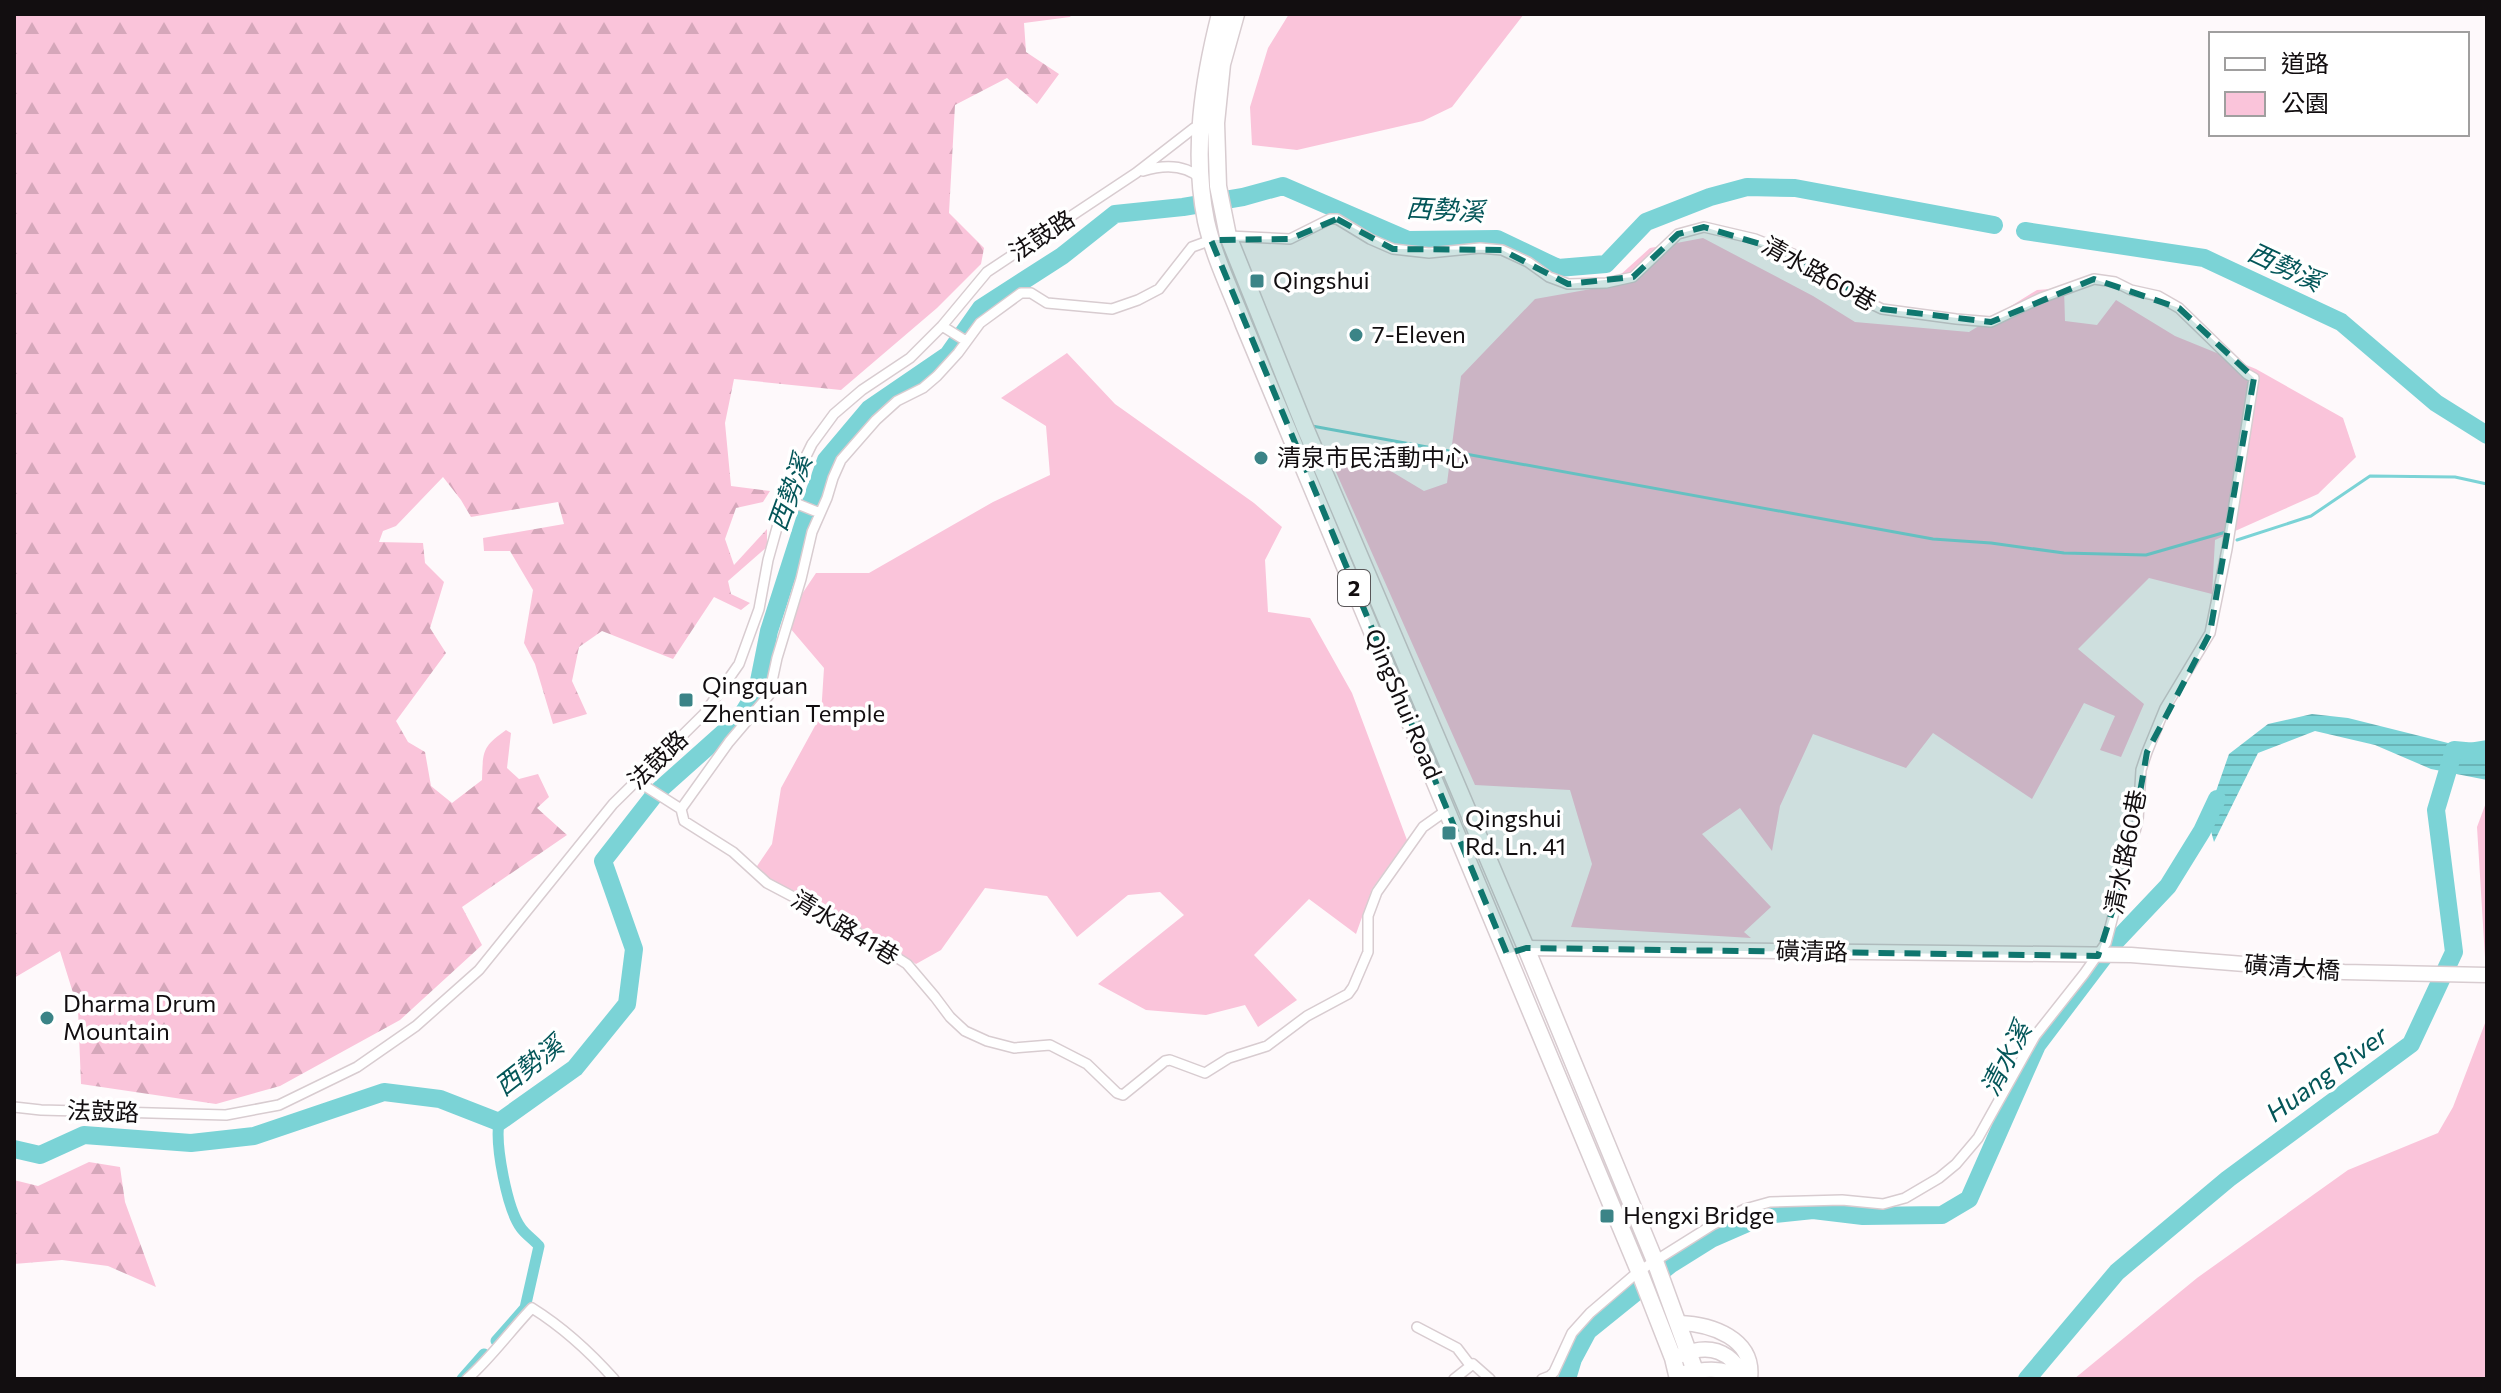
<svg xmlns="http://www.w3.org/2000/svg" width="2501" height="1393" viewBox="0 0 2501 1393" font-family="Commissioner,'Noto Sans TC',sans-serif">
	<style>
		.green { fill: #fac4da }
		.forest { fill: url(#forest-firs) }
		.water { fill: url(#water-rules) }
		.lines { fill: none; stroke-linecap: round; stroke-linejoin: round }
		.stream { stroke: #7bd3d6; stroke-width: 3 }
		.canal { stroke: #7bd3d6; stroke-width: 11 }
		.river { stroke: #7bd3d6; stroke-width: 18 }
		.street-casing { stroke: #d8ccd0; stroke-width: 12 }
		.secondary-casing { stroke: #d8ccd0; stroke-width: 17 }
		.primary-casing { stroke: #d8ccd0; stroke-width: 19 }
		.street { stroke: #fff; stroke-width: 9 }
		.secondary { stroke: #fff; stroke-width: 14 }
		.primary { stroke: #fff; stroke-width: 16 }
		.marked { fill: #0f766e; fill-opacity: 0.2; stroke: #0f766e; stroke-width: 6; stroke-dasharray: 16 10; stroke-linejoin: round }
		.poi-dot { fill: #3b8487; stroke: #fff; stroke-width: 3 }
		.labels { text-anchor: middle; stroke-width: 7; stroke-linejoin: round; paint-order: stroke }
		.shield { fill: #fff; stroke: #595658; stroke-width: 2 }
		.shield-label { font-size: 22px; font-weight: bold; fill: #120e10 }
		.street-label { font-size: 24px; fill: #120e10; stroke: #fff }
		.poi-label { font-size: 24px; fill: #120e10; stroke: #fff; text-anchor: start }
		.water-label { font-size: 26px; font-style: italic; fill: #045659; stroke: #fff }
	</style>
	<defs>
		<pattern id="forest-firs" width="22" height="20" patternUnits="userSpaceOnUse" patternTransform="scale(2)"><rect width="22" height="20" fill="#fac4da"/><path d="M5 1l3.5 6h-7zM16 11l3.5 6h-7z" fill="#d5a7ba"/></pattern>
		<pattern id="water-rules" width="6" height="5" patternUnits="userSpaceOnUse" patternTransform="scale(2)"><rect width="6" height="5" fill="#7bd3d6"/><path d="M0 2.5h6" fill="none" stroke="#69b4b7"/></pattern>
	</defs>
	<rect width="100%" height="100%" fill="#fef9fb"/>
	<path class="green" d="M 1289,14 L 1524,14 L 1452,107 L 1423,121 L 1297,150 L 1252,145 L 1250,107 L 1268,48 Z
		M 1703,238 L 1813,296 L 1855,322 L 1969,332 L 2037,290 L 2064,288 L 2065,321 L 2097,325 L 2116,300 L 2175,336 L 2256,369 L 2343,418 L 2356,457 L 2318,494 L 2215,540 L 2212,594 L 2149,578 L 2078,649 L 2144,704 L 2121,757 L 2100,750 L 2115,716 L 2084,703 L 2032,799 L 1933,733 L 1906,768 L 1813,734 L 1780,806 L 1772,851 L 1740,808 L 1702,834 L 1771,907 L 1744,932 L 1751,938 L 1571,927 L 1592,864 L 1570,790 L 1475,785 L 1332,463 L 1369,458 L 1424,491 L 1447,483 L 1461,376 L 1535,299 L 1608,286 L 1650,248 Z
		M 1067,353 L 1115,404 L 1254,503 L 1282,527 L 1265,560 L 1268,612 L 1310,618 L 1352,693 L 1407,840 L 1372,889 L 1356,934 L 1309,899 L 1254,955 L 1297,1000 L 1258,1027 L 1245,1005 L 1206,1015 L 1146,1010 L 1098,984 L 1184,915 L 1160,892 L 1128,895 L 1077,937 L 1047,896 L 985,888 L 941,950 L 916,964 L 817,899 L 751,875 L 772,844 L 781,788 L 821,715 L 824,668 L 784,621 L 816,573 L 869,573 L 993,502 L 1050,475 L 1046,426 L 1001,398 Z
		M 2487,800 L 2487,990 L 2477,827 Z
		M 2487,1018 L 2487,1379 L 2074,1379 L 2197,1278 L 2348,1170 L 2438,1133 L 2453,1107 Z"/>
	<path class="forest" d="M 14,14 L 1072,14 L 1070,17 L 1024,23 L 1026,52 L 1059,74 L 1037,104 L 1007,78 L 955,105 L 949,213 L 984,248 L 981,264 L 937,308 L 841,390 L 734,379 L 725,423 L 731,486 L 770,491 L 763,502 L 736,508 L 725,539 L 734,565 L 767,529 L 767,547 L 728,581 L 731,594 L 750,603 L 741,610 L 714,597 L 673,659 L 602,631 L 579,647 L 572,681 L 587,714 L 553,724 L 535,664 L 524,643 L 533,590 L 510,551 L 484,551 L 483,538 L 564,524 L 558,502 L 471,517 L 461,500 L 443,477 L 396,526 L 383,531 L 379,542 L 423,543 L 425,563 L 444,582 L 430,628 L 446,653 L 396,721 L 408,742 L 425,752 L 431,786 L 452,803 L 482,780 C 483,751 482,747 506,730 L 511,733 L 507,768 L 519,779 L 538,774 L 549,797 L 537,808 L 567,835 L 462,907 L 482,945 L 400,1020 L 280,1086 L 216,1104 L 81,1084 L 78,1009 L 60,951 L 14,978 Z
		M 89,1162 L 120,1167 L 125,1202 L 156,1287 L 108,1266 L 62,1260 L 14,1264 L 14,1180 L 38,1186 Z"/>
	<path class="water" d="M 2312,714 L 2348,718 L 2456,745 L 2487,740 L 2487,780 L 2431,769 L 2375,745 L 2315,731 L 2258,753 L 2214,842 L 2207,817 L 2229,754 L 2268,724 Z"/>
	<g class="lines">
		<path class="stream" d="M 1312,426 L 1933,539 L 1991,543 L 2064,553 L 2146,555 L 2226,532
			M 2237,540 L 2311,516 L 2370,476 L 2455,477 L 2487,484"/>
		<path class="canal" d="M 496,1341 L 525,1308 L 539,1246 C 534,1240 525,1234 521,1228 C 507,1209 495,1145 499,1122
			M 462,1379 L 484,1354"/>
		<path class="river" d="M 2025,231 L 2204,258 L 2341,322 L 2436,403 L 2487,435
			M 14,1149 L 40,1155 L 84,1135 L 191,1143 L 254,1136 L 384,1092 L 440,1099 L 499,1122 L 575,1068 L 627,1004 L 634,949 L 603,861 L 656,793 L 740,718 L 757,691 L 769,631 L 804,522 L 826,460 L 869,409 L 948,355 L 981,308 L 1062,256 L 1115,214 L 1183,207 L 1243,197 L 1283,186 L 1408,240 L 1497,239 L 1558,268 L 1606,264 L 1646,222 L 1710,197 L 1747,187 L 1795,188 L 1994,225
			M 1567,1379 L 1573,1359 L 1588,1331 L 1671,1264 L 1711,1239 L 1766,1215 L 1813,1210 L 1863,1216 L 1942,1215 L 1969,1199 L 2037,1045 L 2115,942 L 2168,886 L 2202,831 L 2217,799
			M 2027,1379 L 2117,1272 L 2228,1179 L 2411,1044 L 2454,952 L 2436,810 L 2454,750 L 2487,753"/>
		<g class="street-casing">
			<path id="street" d="M 1143,171 C 1163,165 1185,164 1201,179
				M 1228,236 L 1290,239 L 1330,219 L 1337,219 L 1370,239 L 1393,249 L 1429,253 L 1480,248 L 1502,250 L 1528,262 L 1549,277 L 1568,284 L 1606,283 L 1633,277 L 1678,234 L 1704,227 L 1755,239 L 1793,254 L 1855,296 L 1882,309 L 1956,319 L 1991,322 L 2041,298 L 2094,279 L 2115,282 L 2131,290 L 2158,296 L 2179,308 L 2247,374 L 2254,378 L 2227,549 L 2210,633 L 2165,708 L 2147,752 L 2141,770 L 2138,820 L 2106,943 L 2084,974 L 2035,1036 L 1978,1138 L 1956,1164 L 1939,1178 L 1905,1198 L 1883,1204 L 1842,1200 L 1770,1202 L 1745,1209 L 1714,1224 L 1639,1271 L 1590,1313 L 1572,1333 L 1554,1372 L 1550,1376 L 1542,1379
				M 942,326 L 966,341
				M 785,499 L 820,513
				M 637,781 L 681,809 L 684,821 L 733,852 L 767,883 L 841,922 L 907,964 L 935,997 L 950,1017 L 965,1031 L 987,1041 L 1014,1048 L 1050,1045 L 1087,1064 L 1117,1093 L 1123,1095 L 1165,1061 L 1170,1060 L 1205,1073 L 1229,1058 L 1267,1046 L 1307,1016 L 1348,994 L 1353,987 L 1368,952 L 1368,916 L 1377,892 L 1423,827 L 1447,810
				M 681,809 L 729,742 L 769,695 L 777,658 L 801,579 L 812,532 L 827,498 L 833,478 L 841,460 L 876,420 L 897,401 L 923,388 L 937,376 L 958,353 L 980,323 L 1021,293 L 1031,293 L 1047,303 L 1112,309 L 1138,300 L 1159,289 L 1192,247 L 1214,239
				M 14,1107 L 41,1110 L 226,1115 L 279,1105 L 357,1067 L 416,1026 L 479,970 L 613,804 L 704,714 L 739,664 L 759,609 L 768,560 L 785,499 L 812,444 L 834,414 L 862,390 L 910,358 L 942,326 L 987,272 L 1136,173 L 1194,128 L 1202,128
				M 1417,1327 L 1457,1348 L 1470,1365
				M 467,1379 C 491,1358 510,1331 532,1308 C 564,1328 589,1351 614,1379
				M 1454,1379 L 1473,1364 L 1490,1379"/>
		</g>
		<g class="secondary-casing">
			<path id="secondary" d="M 1526,948 L 2131,955 L 2344,972 L 2487,975
				M 1679,1323 C 1711,1324 1755,1338 1750,1379
				M 1681,1355 C 1710,1343 1731,1351 1746,1379
				M 1677,1374 C 1699,1370 1723,1365 1742,1379"/>
		</g>
		<g class="primary-casing">
			<path id="primary" d="M 1220,14 C 1203,81 1192,152 1206,221 C 1214,257 1231,291 1244,325 L 1639,1271 L 1673,1358 L 1678,1379
				M 1236,14 L 1222,64 L 1216,123 L 1218,186 L 1228,236 L 1304,425 L 1526,948 L 1655,1261 L 1698,1379"/>
		</g>
		<use href="#street" class="street"/>
		<use href="#secondary" class="secondary"/>
		<use href="#primary" class="primary"/>
	</g>
	<path class="marked" d="M 1337,219 L 1393,249 L 1502,250 L 1568,284 L 1633,277 L 1678,234 L 1704,227 L 1793,254 L 1882,309 L 1991,322 L 2094,279 L 2179,308 L 2254,378 L 2210,633 L 2147,752 L 2128,862 L 2098,956 L 1526,948 L 1507,954 L 1211,240 L 1290,239 Z"/>
	<g class="poi-dot">
		<rect x="1249" y="273" width="16" height="16" rx="4"/>
		<circle cx="1356" cy="335" r="8"/>
		<circle cx="1261" cy="458" r="8"/>
		<rect x="678" y="692" width="16" height="16" rx="4"/>
		<rect x="1441" y="825" width="16" height="16" rx="4"/>
		<circle cx="47" cy="1018" r="8"/>
		<rect x="1599" y="1208" width="16" height="16" rx="4"/>
	</g>
	<g class="labels">
		<rect class="shield" x="1338" y="570" width="32" height="36" rx="6"/>
		<g class="shield-label">
			<text x="1354" y="596">2</text>
		</g>
		<g class="street-label">
			<text transform="translate(1042 236) rotate(-33)" y="8">法鼓路</text>
			<text transform="translate(1819 274) rotate(29)" y="8">清水路60巷</text>
			<text transform="translate(1403 704) rotate(67)" y="8">QingShui Road</text>
			<text transform="translate(658 760) rotate(-44)" y="8">法鼓路</text>
			<text transform="translate(2126 852) rotate(-79)" y="8">清水路60巷</text>
			<text transform="translate(845 928) rotate(31)" y="8">清水路41巷</text>
			<text transform="translate(1812 952) rotate(1)" y="8">磺清路</text>
			<text transform="translate(2292 968) rotate(4)" y="8">磺清大橋</text>
			<text transform="translate(103 1112) rotate(2)" y="8">法鼓路</text>
		</g>
		<g class="poi-label">
			<text x="1273" y="289">Qingshui</text>
			<text x="1372" y="343">7-Eleven</text>
			<text x="1277" y="466">清泉市民活動中心</text>
			<text x="702" y="694">Qingquan<tspan x="702" dy="28">Zhentian Temple</tspan></text>
			<text x="1465" y="827">Qingshui<tspan x="1465" dy="28">Rd. Ln. 41</tspan></text>
			<text x="63" y="1012">Dharma Drum<tspan x="63" dy="28">Mountain</tspan></text>
			<text x="1623" y="1224">Hengxi Bridge</text>
		</g>
		<g class="water-label">
			<text transform="translate(1445 210) rotate(3)" y="9">西勢溪</text>
			<text transform="translate(2285 267) rotate(25)" y="9">西勢溪</text>
			<text transform="translate(790 493) rotate(-70)" y="9">西勢溪</text>
			<text transform="translate(2006 1059) rotate(-63)" y="9">清水溪</text>
			<text transform="translate(529 1066) rotate(-38)" y="9">西勢溪</text>
			<text transform="translate(2327 1074) rotate(-36)" y="9">Huang River</text>
		</g>
	</g>
	<rect width="2501" height="1393" fill="none" stroke="#120e10" stroke-width="32"/>
	<rect x="2209" y="32" width="260" height="104" fill="#ffffff" stroke="#a09f9f" stroke-width="2"/>
	<rect x="2225" y="58" width="40" height="12" fill="#ffffff" stroke="#a09f9f" stroke-width="2"/>
	<text x="2281" y="72" font-size="24" fill="#120e10">道路</text>
	<rect x="2225" y="92" width="40" height="24" fill="#fac4da" stroke="#a09f9f" stroke-width="2"/>
	<text x="2281" y="112" font-size="24" fill="#120e10">公園</text>
</svg>
